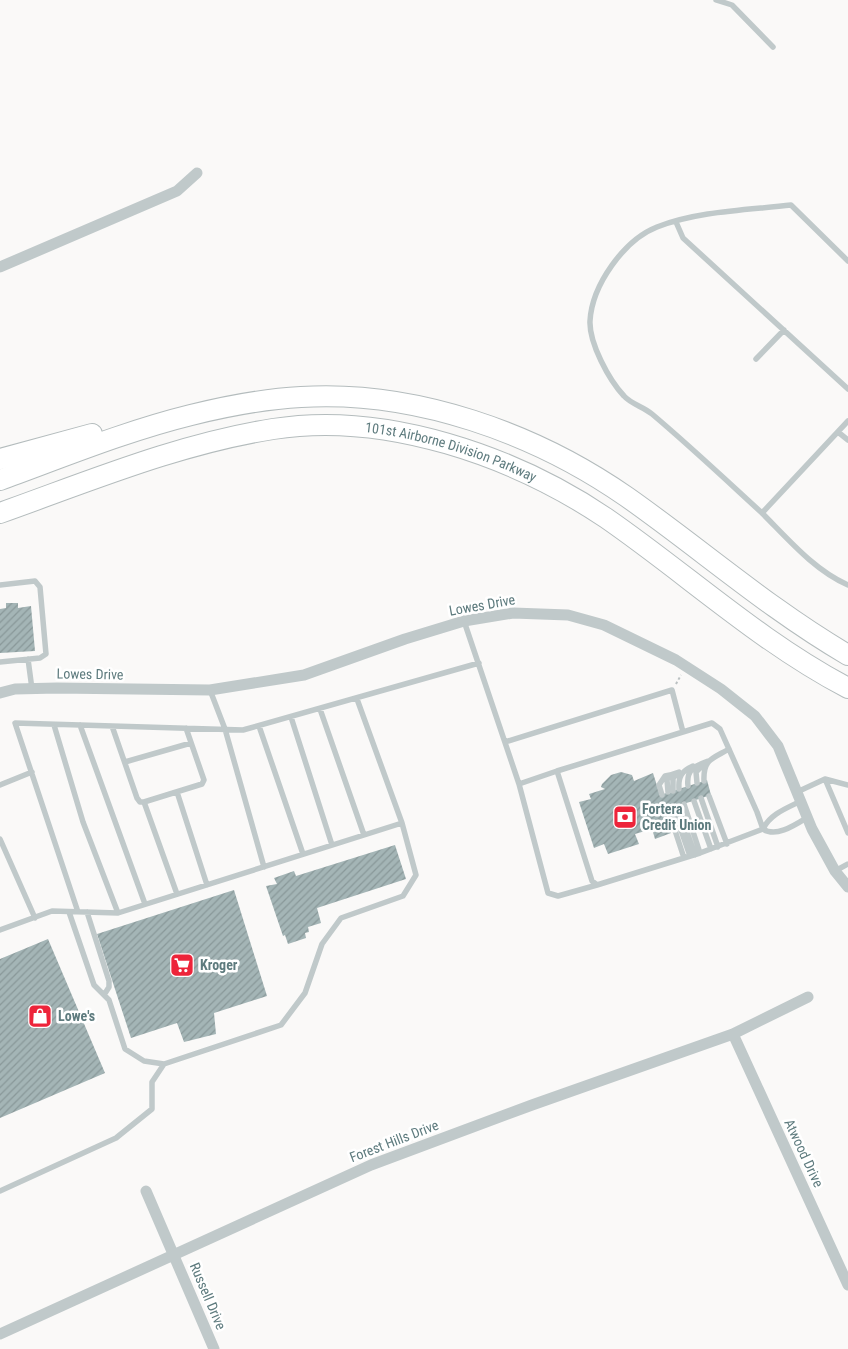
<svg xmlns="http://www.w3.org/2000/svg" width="848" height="1349" viewBox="0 0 848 1349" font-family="'Roboto Condensed',sans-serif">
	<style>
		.building { fill: url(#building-hatch) }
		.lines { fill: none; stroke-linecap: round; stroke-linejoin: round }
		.trunk-casing { stroke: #b4bcbd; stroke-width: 22 }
		.path { stroke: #bbc1c2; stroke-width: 2; stroke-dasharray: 2.5 2.5; stroke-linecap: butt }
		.service { stroke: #c0c9ca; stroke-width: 5.5 }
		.minor { stroke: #c0c9ca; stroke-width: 11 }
		.trunk { stroke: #fff; stroke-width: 20 }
		.labels { text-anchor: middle; stroke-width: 5; stroke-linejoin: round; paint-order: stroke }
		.street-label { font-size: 14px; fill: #5e7b7e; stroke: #fff }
		.poi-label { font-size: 14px; font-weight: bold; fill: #5e7b7e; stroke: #fff; text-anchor: start }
	</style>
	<defs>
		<pattern id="building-hatch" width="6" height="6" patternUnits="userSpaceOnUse" patternTransform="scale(1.25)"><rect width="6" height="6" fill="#a4b5b6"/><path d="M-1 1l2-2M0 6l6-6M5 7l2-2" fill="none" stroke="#899899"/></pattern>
	</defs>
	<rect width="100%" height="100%" fill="#faf9f8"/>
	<path class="building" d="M 6,603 L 18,603 L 18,608 L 31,606 L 35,651 L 0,653 L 0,609 L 6,608 Z
		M 621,772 L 632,775 L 634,781 L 653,773 L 660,795 L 707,780 L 711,795 L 665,810 L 671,833 L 655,839 L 652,829 L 635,834 L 639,844 L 608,854 L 604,844 L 594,848 L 579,802 L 591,799 L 589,794 L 605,789 L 601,787 L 602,784 L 611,775 Z
		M 395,845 L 406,879 L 317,908 L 321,923 L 308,927 L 309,932 L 305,933 L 306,938 L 288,944 L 285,935 L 283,936 L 266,886 L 277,884 L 274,878 L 294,871 L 296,876 Z
		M 234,890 L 267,996 L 214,1013 L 216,1034 L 184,1042 L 177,1023 L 131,1038 L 97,934 Z
		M 48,939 L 105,1073 L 0,1118 L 0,959 Z"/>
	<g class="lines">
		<g class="trunk-casing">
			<g id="trunk">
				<path d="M 0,459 L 92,434"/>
				<path d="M 0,480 C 63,457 126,431 191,415 C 227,406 264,399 301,397 C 415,390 535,433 627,497 C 701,549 769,609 848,655"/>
				<path id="s1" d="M 0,513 C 90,481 178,444 273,429 C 385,411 514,456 606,518 C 687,574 760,642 848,688"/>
			</g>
		</g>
		<path class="path" d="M 676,684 L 681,675"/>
		<path class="service" d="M 716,0 L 732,5 L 773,47
			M 676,222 L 683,238 L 848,389
			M 756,359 L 784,330
			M 848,421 L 762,513 C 788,539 814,570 848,585
			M 838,432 L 848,440
			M 762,513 C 726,480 690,446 652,414 C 644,407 631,404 624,396 C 609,380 589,343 590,321 C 592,285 624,240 657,227 C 698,211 748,210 791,205 L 848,261
			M 0,585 L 35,581 L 40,587 L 46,654 L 40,658 L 0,662
			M 464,621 L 519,784 L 557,771 L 592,881 L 597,885 L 700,853 L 763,829 C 770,814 787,808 801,801
			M 28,659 L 32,689
			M 210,690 L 225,729 L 264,867
			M 320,709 L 364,835
			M 291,717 L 332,845
			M 54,725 L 83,822 L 118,913
			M 80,725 L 145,904
			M 112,726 L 137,798 L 140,802 L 144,802 L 202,784 L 204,780 L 186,728
			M 259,726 L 303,854
			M 505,742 L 672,690 L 683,732
			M 125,762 L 191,743
			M 557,771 L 712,723 L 720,729 L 757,812 L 763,829 C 776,838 795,825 808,817
			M 825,779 L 848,785
			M 704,781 C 703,759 712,759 729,749
			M 697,783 L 696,772 L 704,764
			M 519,784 L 548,893 L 558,896 L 597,885
			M 0,785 L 32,772
			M 688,786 C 686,770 694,766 708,761
			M 679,789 C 678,776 682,771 693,766
			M 673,791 L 673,778 L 678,773
			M 177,792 L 207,885
			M 668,792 L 667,780 L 670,775 L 679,772
			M 797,792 L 825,779 L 848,833
			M 662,795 L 659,785 L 665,776 L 670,775
			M 709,796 L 727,844
			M 701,798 L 718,847
			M 694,801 L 711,849
			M 144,802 L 177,894
			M 684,804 L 700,853
			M 678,806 L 695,855
			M 673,807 L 690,856
			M 668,809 L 684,858
			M 0,839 L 35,918
			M 835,871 L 848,864
			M 69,912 L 94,985 L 109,1000 L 125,1049 L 144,1061 L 164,1064
			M 78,912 L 15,723 L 243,730 L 479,663
			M 87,912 L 109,981 L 109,987 L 104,995
			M 0,930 L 52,911 L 118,913 L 402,823
			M 0,1191 L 116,1138 L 152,1109 L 152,1082 L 164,1064 L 281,1025 L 305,993 L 322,944 L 341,918 L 403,896 L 416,875 L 402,823 L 357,699"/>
		<path class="minor" d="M 0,267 L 177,191 L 197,173
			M 0,693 L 15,689 L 57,688 L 210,690 L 304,675 L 405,639 L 464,621 L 513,613 L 568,615 L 604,625 L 676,660 L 721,689 L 755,716 L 778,746 L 812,829 L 835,871 L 848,887
			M 733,1034 L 848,1285
			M 146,1191 L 214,1349
			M 0,1334 L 371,1165 L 532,1105 L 733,1034 L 808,997"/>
		<use href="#trunk" class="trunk"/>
	</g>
	<defs>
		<g id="bank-square" transform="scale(1.25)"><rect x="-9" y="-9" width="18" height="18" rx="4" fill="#ed243a" stroke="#fff"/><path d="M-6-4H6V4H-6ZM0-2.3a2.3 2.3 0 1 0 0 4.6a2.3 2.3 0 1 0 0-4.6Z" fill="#fff"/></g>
		<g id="supermarket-square" transform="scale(1.25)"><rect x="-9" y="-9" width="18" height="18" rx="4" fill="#ed243a" stroke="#fff"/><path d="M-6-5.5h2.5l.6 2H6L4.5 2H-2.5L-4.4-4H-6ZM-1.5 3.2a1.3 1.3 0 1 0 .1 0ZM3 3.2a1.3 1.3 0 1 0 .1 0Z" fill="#fff"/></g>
		<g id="shop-square" transform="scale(1.25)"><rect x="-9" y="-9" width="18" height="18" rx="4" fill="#ed243a" stroke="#fff"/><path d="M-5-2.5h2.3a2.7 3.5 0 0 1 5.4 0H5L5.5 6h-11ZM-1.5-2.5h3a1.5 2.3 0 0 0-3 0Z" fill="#fff"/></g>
	</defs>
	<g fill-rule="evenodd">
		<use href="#bank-square" x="625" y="817"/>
		<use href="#supermarket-square" x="182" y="965"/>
		<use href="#shop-square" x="40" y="1016"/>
	</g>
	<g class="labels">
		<g class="street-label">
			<text dy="5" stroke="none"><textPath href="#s1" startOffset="468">101st Airborne Division Parkway</textPath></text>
			<text transform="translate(482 605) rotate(-10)" y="5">Lowes Drive</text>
			<text transform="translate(90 674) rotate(1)" y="5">Lowes Drive</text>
			<text transform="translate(394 1141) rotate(-21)" y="5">Forest Hills Drive</text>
			<text transform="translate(804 1153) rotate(65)" y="5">Atwood Drive</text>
			<text transform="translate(208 1296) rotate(67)" y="5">Russell Drive</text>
		</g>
		<g class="poi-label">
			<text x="642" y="814">Fortera<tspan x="642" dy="16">Credit Union</tspan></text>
			<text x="200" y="970">Kroger</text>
			<text x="58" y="1021">Lowe's</text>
		</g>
	</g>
</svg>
